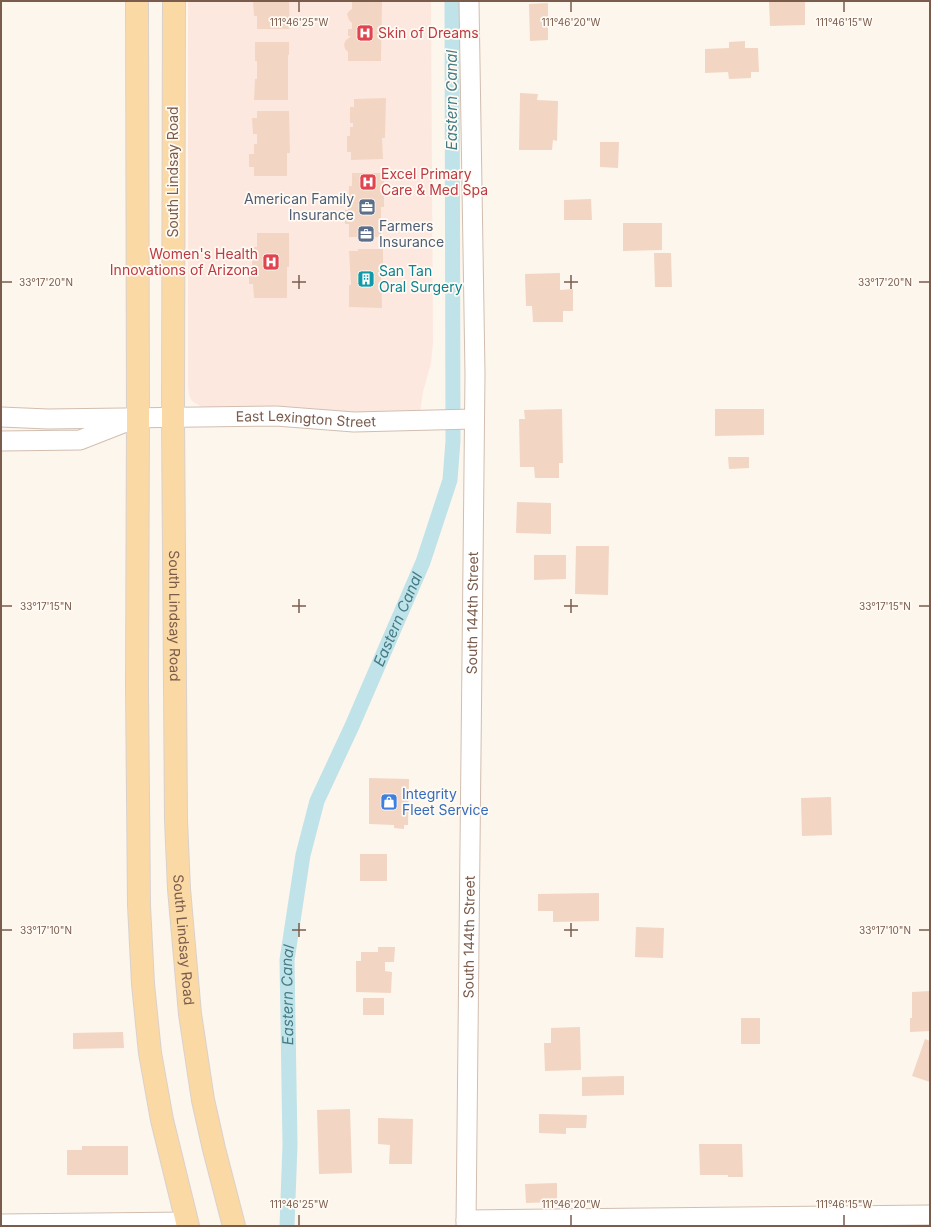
<svg xmlns="http://www.w3.org/2000/svg" width="931" height="1227" viewBox="0 0 931 1227" font-family="Inter,sans-serif">
	<style>
		.commercial { fill: #fde8e0 }
		.lines { fill: none; stroke-linecap: round; stroke-linejoin: round }
		.canal { stroke: #bfe3e8; stroke-width: 15 }
		.building { fill: #f3d5c3 }
		.minor-casing { stroke: #d1beb0; stroke-width: 21 }
		.major-casing { stroke: #dad1cd; stroke-width: 24 }
		.minor { stroke: #fff; stroke-width: 19 }
		.major { stroke: #fbd9a5; stroke-width: 22 }
		.ticks { fill: none; stroke: #7a5c4d; stroke-width: 1.5 }
		.labels { text-anchor: middle; stroke-width: 3.5; stroke-linejoin: round; paint-order: stroke }
		.health-label { font-size: 14px; fill: #be3a42; stroke: #fffaf3; text-anchor: start }
		.street-label { font-size: 14px; fill: #7a5c4d; stroke: #fffaf3 }
		.service-label { font-size: 14px; fill: #4e5e75; stroke: #fffaf3; text-anchor: end }
		.culture-label { font-size: 14px; fill: #0d838f; stroke: #fffaf3; text-anchor: start }
		.shop-label { font-size: 14px; fill: #366cbe; stroke: #fffaf3; text-anchor: start }
		.water-label { font-size: 15px; font-style: italic; fill: #437c86; stroke: #fffaf3 }
		.ticks-label { font-size: 10px; text-anchor: middle; fill: #7a5c4d; stroke: #fffaf3; stroke-width: 3.5; stroke-linejoin: round; paint-order: stroke }
	</style>
	<rect width="100%" height="100%" fill="#fdf6ec"/>
	<path class="commercial" d="M 188,1 L 431,1 L 433,343 L 431,363 L 423,392 L 420,413 L 333,412 L 290,407 L 208,408 L 200,406 L 192,401 L 189,395 L 188,386 Z"/>
	<g class="lines">
		<path class="canal" id="s1" d="M 287,1226 L 290,1145 L 287,960 L 303,855 L 317,801 L 352,726 L 423,562 L 450,480 L 453,441 L 452,1"/>
	</g>
	<path class="building" d="M 253,1 L 289,1 L 290,29 L 257,29 L 257,16 L 254,16 Z
		M 352,1 L 382,1 L 381,61 L 348,61 L 348,52 L 345,49 L 344,44 L 346,40 L 351,36 L 348,36 L 348,29 L 352,29 L 352,23 L 349,20 L 347,14 L 349,11 L 352,9 Z
		M 769,1 L 805,1 L 805,25 L 770,26 Z
		M 548,3 L 548,40 L 530,41 L 529,4 Z
		M 745,41 L 745,48 L 758,48 L 759,72 L 751,72 L 751,78 L 729,79 L 728,72 L 705,73 L 705,49 L 729,48 L 729,42 Z
		M 255,42 L 289,42 L 289,55 L 288,55 L 288,100 L 254,100 L 255,79 L 257,79 L 257,61 L 255,61 Z
		M 520,93 L 538,94 L 537,100 L 558,101 L 557,141 L 553,140 L 552,150 L 519,150 Z
		M 386,98 L 385,138 L 382,138 L 383,159 L 351,160 L 351,152 L 347,152 L 347,136 L 350,136 L 350,127 L 353,127 L 353,123 L 350,123 L 350,107 L 354,107 L 354,99 Z
		M 257,111 L 289,111 L 290,153 L 287,153 L 287,176 L 254,176 L 254,167 L 249,167 L 249,154 L 254,154 L 254,144 L 257,144 L 257,134 L 253,134 L 252,118 L 257,118 Z
		M 600,142 L 619,142 L 618,168 L 600,167 Z
		M 352,173 L 384,173 L 384,207 L 381,207 L 381,237 L 349,237 L 349,224 L 345,224 L 345,210 L 348,210 L 349,186 L 352,186 Z
		M 591,199 L 592,220 L 564,220 L 564,200 Z
		M 623,223 L 662,223 L 662,250 L 623,251 Z
		M 257,233 L 289,233 L 289,267 L 287,267 L 287,298 L 254,298 L 253,284 L 249,284 L 249,270 L 252,270 L 252,257 L 254,257 L 254,247 L 257,247 Z
		M 358,249 L 383,249 L 383,264 L 381,264 L 382,308 L 349,307 L 349,285 L 351,285 L 349,251 L 358,251 Z
		M 654,253 L 671,253 L 672,287 L 655,287 Z
		M 560,273 L 560,290 L 573,289 L 573,311 L 563,311 L 563,322 L 533,322 L 532,306 L 526,306 L 525,274 Z
		M 562,409 L 563,463 L 559,463 L 559,478 L 535,478 L 534,467 L 520,467 L 519,419 L 525,419 L 524,410 Z
		M 715,409 L 764,409 L 764,435 L 715,436 Z
		M 728,457 L 749,457 L 749,468 L 729,469 Z
		M 517,502 L 551,503 L 551,534 L 516,533 Z
		M 576,546 L 609,546 L 608,595 L 575,594 Z
		M 534,555 L 566,555 L 566,579 L 534,580 Z
		M 369,778 L 409,779 L 408,825 L 404,825 L 404,829 L 394,828 L 394,825 L 369,824 Z
		M 831,797 L 832,835 L 802,836 L 801,798 Z
		M 360,854 L 387,854 L 387,881 L 360,881 Z
		M 599,893 L 599,921 L 553,922 L 553,911 L 538,911 L 538,894 Z
		M 636,927 L 664,928 L 663,958 L 635,957 Z
		M 378,947 L 395,947 L 394,962 L 385,962 L 385,971 L 392,972 L 391,993 L 356,992 L 356,961 L 361,961 L 361,952 L 378,952 Z
		M 930,991 L 930,1031 L 910,1032 L 910,1018 L 912,1018 L 912,992 Z
		M 363,998 L 384,998 L 384,1015 L 363,1015 Z
		M 741,1018 L 760,1018 L 760,1044 L 741,1044 Z
		M 580,1027 L 581,1070 L 545,1071 L 544,1043 L 551,1043 L 551,1028 Z
		M 123,1032 L 124,1048 L 73,1049 L 73,1033 Z
		M 925,1039 L 930,1041 L 930,1082 L 912,1076 Z
		M 624,1076 L 624,1095 L 582,1096 L 582,1077 Z
		M 350,1109 L 352,1173 L 319,1174 L 317,1110 Z
		M 539,1114 L 587,1115 L 586,1128 L 566,1128 L 566,1134 L 539,1133 Z
		M 378,1118 L 413,1119 L 412,1164 L 389,1164 L 390,1145 L 378,1144 Z
		M 699,1144 L 742,1144 L 743,1177 L 728,1177 L 728,1175 L 700,1175 Z
		M 82,1146 L 128,1146 L 128,1175 L 67,1175 L 67,1150 L 82,1150 Z
		M 557,1183 L 557,1202 L 526,1203 L 525,1184 Z"/>
	<g class="lines">
		<g class="minor-casing">
			<g id="minor">
				<path id="s2" d="M 1,417 L 48,419 L 276,416 L 354,422 L 474,419"/>
				<path d="M 1,441 L 80,440 L 126,422"/>
				<path d="M 466,1220 L 930,1215"/>
				<path d="M 1,1224 L 187,1222"/>
				<path id="s3" d="M 466,1226 L 475,374 L 469,1"/>
			</g>
		</g>
		<g class="major-casing">
			<g id="major">
				<path d="M 137,1 L 138,417 L 137,688 L 139,905 L 143,984 L 150,1053 L 162,1120 L 188,1226"/>
				<path id="s4" d="M 174,1 L 173,418 L 176,820 L 179,889 L 190,1014 L 203,1100 L 214,1149 L 234,1226"/>
			</g>
		</g>
		<use href="#minor" class="minor"/>
		<use href="#major" class="major"/>
	</g>
	<path class="ticks" d="M 299,2 L 299,12M 571,2 L 571,12M 844,2 L 844,12M 299,275 L 299,289M 571,275 L 571,289M 2,282 L 12,282M 292,282 L 306,282M 564,282 L 578,282M 919,282 L 929,282M 299,599 L 299,613M 571,599 L 571,613M 2,606 L 12,606M 292,606 L 306,606M 564,606 L 578,606M 919,606 L 929,606M 299,923 L 299,937M 571,923 L 571,937M 2,930 L 12,930M 292,930 L 306,930M 564,930 L 578,930M 919,930 L 929,930M 299,1215 L 299,1225M 571,1215 L 571,1225M 844,1215 L 844,1225"/>
	<defs>
		<g id="hospital-square" transform="scale(0.9)"><rect x="-9" y="-9" width="18" height="18" rx="4" fill="#e0444e" stroke="#fffaf3"/><path d="M-5-5h3v3.5h4V-5h3V5h-3V1.5h-4V5h-3Z" fill="#fff"/></g>
		<g id="office-square" transform="scale(0.9)"><rect x="-9" y="-9" width="18" height="18" rx="4" fill="#5c6f8a" stroke="#fffaf3"/><path d="M-6-3h4V-5.5h4V-3h4V5H-6ZM-1-4.5V-3h2v-1.5ZM-6 0V1H6V0Z" fill="#fff"/></g>
		<g id="building-square" transform="scale(0.9)"><rect x="-9" y="-9" width="18" height="18" rx="4" fill="#0f9aa8" stroke="#fffaf3"/><path d="M-4-6H4V6H1V3H-1V6H-4ZM-2.5-4.3h1.7v1.8h-1.7ZM.8-4.3h1.7v1.8H.8ZM-2.5-1h1.7V.8h-1.7ZM.8-1h1.7V.8H.8Z" fill="#fff"/></g>
		<g id="shop-square" transform="scale(0.9)"><rect x="-9" y="-9" width="18" height="18" rx="4" fill="#3f7fe0" stroke="#fffaf3"/><path d="M-5-2.5h2.3a2.7 3.5 0 0 1 5.4 0H5L5.5 6h-11ZM-1.5-2.5h3a1.5 2.3 0 0 0-3 0Z" fill="#fff"/></g>
	</defs>
	<g fill-rule="evenodd">
		<use href="#hospital-square" x="365" y="33"/>
		<use href="#hospital-square" x="368" y="182"/>
		<use href="#office-square" x="367" y="207"/>
		<use href="#office-square" x="366" y="234"/>
		<use href="#hospital-square" x="271" y="262"/>
		<use href="#building-square" x="366" y="279"/>
		<use href="#shop-square" x="389" y="802"/>
	</g>
	<g class="labels">
		<g class="health-label">
			<text x="378" y="38">Skin of Dreams</text>
			<text x="381" y="179">Excel Primary<tspan x="381" dy="16">Care &amp; Med Spa</tspan></text>
			<text x="258" y="259" text-anchor="end">Women's Health<tspan x="258" dy="16">Innovations of Arizona</tspan></text>
		</g>
		<g class="street-label">
			<text transform="translate(173 172) rotate(-90)" y="5">South Lindsay Road</text>
			<text dy="5" stroke="none"><textPath href="#s2" startOffset="305">East Lexington Street</textPath></text>
			<text dy="5" stroke="none"><textPath href="#s3" startOffset="613">South 144th Street</textPath></text>
			<text dy="5" stroke="none"><textPath href="#s4" startOffset="615">South Lindsay Road</textPath></text>
			<text dy="5" stroke="none"><textPath href="#s3" startOffset="289">South 144th Street</textPath></text>
			<text dy="5" stroke="none"><textPath href="#s4" startOffset="939">South Lindsay Road</textPath></text>
		</g>
		<g class="service-label">
			<text x="354" y="204">American Family<tspan x="354" dy="16">Insurance</tspan></text>
			<text x="379" y="231" text-anchor="start">Farmers<tspan x="379" dy="16">Insurance</tspan></text>
		</g>
		<g class="culture-label">
			<text x="379" y="276">San Tan<tspan x="379" dy="16">Oral Surgery</tspan></text>
		</g>
		<g class="shop-label">
			<text x="402" y="799">Integrity<tspan x="402" dy="16">Fleet Service</tspan></text>
		</g>
		<g class="water-label">
			<text transform="translate(452 100) rotate(-90)" y="5">Eastern Canal</text>
			<text dy="5" stroke="none"><textPath href="#s1" startOffset="627">Eastern Canal</textPath></text>
			<text dy="5" stroke="none"><textPath href="#s1" startOffset="231">Eastern Canal</textPath></text>
		</g>
	</g>
	<g class="ticks-label">
		<text x="299" y="26">111°46'25"W</text>
		<text x="571" y="26">111°46'20"W</text>
		<text x="844" y="26">111°46'15"W</text>
		<text x="46" y="286">33°17'20"N</text>
		<text x="885" y="286">33°17'20"N</text>
		<text x="46" y="610">33°17'15"N</text>
		<text x="885" y="610">33°17'15"N</text>
		<text x="46" y="934">33°17'10"N</text>
		<text x="885" y="934">33°17'10"N</text>
		<text x="299" y="1208">111°46'25"W</text>
		<text x="571" y="1208">111°46'20"W</text>
		<text x="844" y="1208">111°46'15"W</text>
	</g>
	<rect width="931" height="1227" fill="none" stroke="#7a5c4d" stroke-width="4"/>
</svg>
